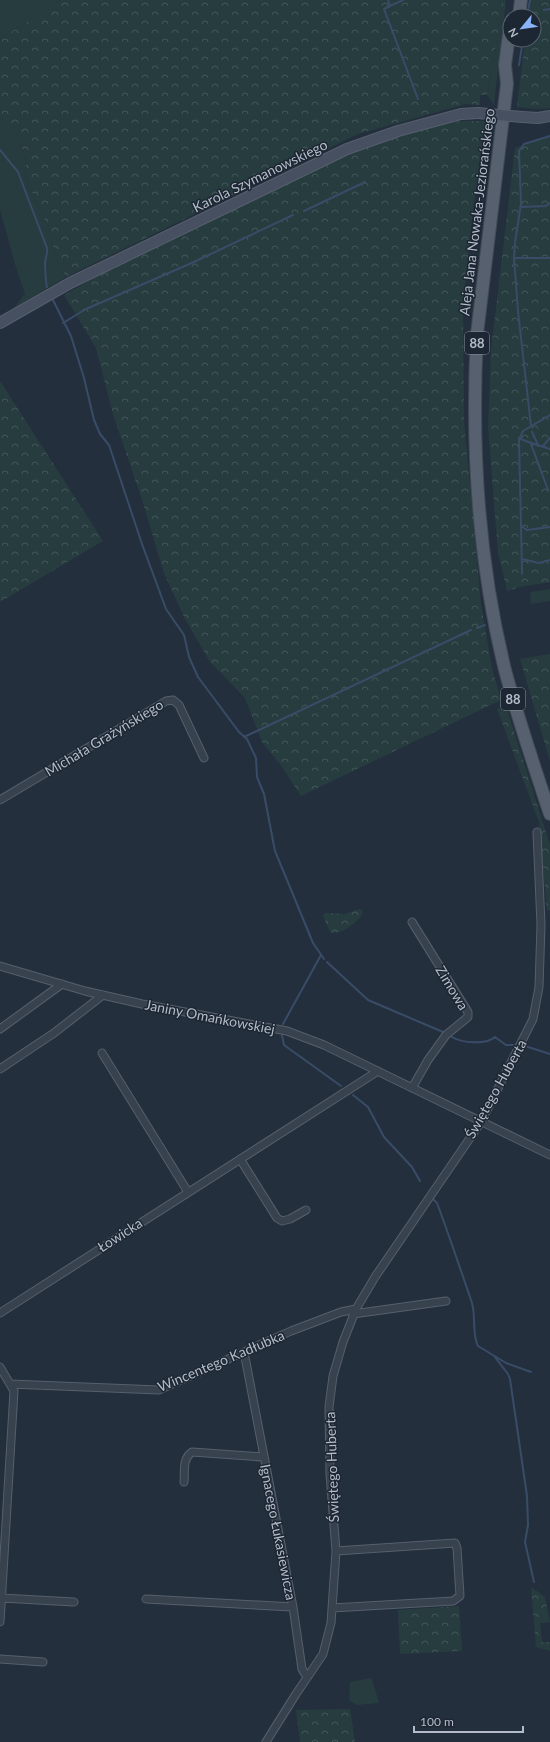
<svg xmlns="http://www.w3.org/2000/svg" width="550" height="1742" viewBox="0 0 550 1742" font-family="Lato,sans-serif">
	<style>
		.green { fill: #263c3f }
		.forest { fill: url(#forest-crowns) }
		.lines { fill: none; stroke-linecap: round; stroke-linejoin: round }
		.stream { stroke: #394c67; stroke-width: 2 }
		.street-casing { stroke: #565f6c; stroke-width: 9 }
		.secondary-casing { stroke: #565f6c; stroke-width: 12 }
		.primary-casing { stroke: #414a57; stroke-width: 14 }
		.street { stroke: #38414e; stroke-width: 7 }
		.secondary { stroke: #465061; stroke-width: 10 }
		.primary { stroke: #56606e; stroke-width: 12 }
		.secondary-bridge-casing { stroke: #565f6c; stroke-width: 12; stroke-linecap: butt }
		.secondary-bridge { stroke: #465061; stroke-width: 10 }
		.labels { text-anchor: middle; stroke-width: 3; stroke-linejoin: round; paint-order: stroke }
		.shield { fill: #1d2633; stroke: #878f9c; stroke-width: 1 }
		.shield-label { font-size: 13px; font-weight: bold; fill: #b4bcc9 }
		.street-label { font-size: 14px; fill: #b4bcc9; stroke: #1d2633 }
	</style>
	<defs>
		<pattern id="forest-crowns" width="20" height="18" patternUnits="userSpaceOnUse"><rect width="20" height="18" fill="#263c3f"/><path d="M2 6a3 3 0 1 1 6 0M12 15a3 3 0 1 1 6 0" fill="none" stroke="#435659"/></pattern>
	</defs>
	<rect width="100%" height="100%" fill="#242f3e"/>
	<path class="green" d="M 0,0 L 61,0 L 0,39 Z
		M 504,0 L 506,0 L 494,105 L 487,95 Z
		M 8,116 L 17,134 L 26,161 L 25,177 L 52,236 L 54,256 L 66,277 L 13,309 L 25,294 L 14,261 L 0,210 L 0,119 Z
		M 550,589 L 550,601 L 531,604 L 530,592 Z
		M 371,1678 L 373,1682 L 379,1703 L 356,1705 L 349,1700 L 350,1682 Z"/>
	<path class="forest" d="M 61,0 L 504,0 L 487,95 L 480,95 L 480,105 L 466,104 L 358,134 L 66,277 L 54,256 L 52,236 L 25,177 L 26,160 L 17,134 L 8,117 L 0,119 L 0,39 Z
		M 530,0 L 550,0 L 550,108 C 539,110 528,108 517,107 L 525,40 L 534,40 L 534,16 L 528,16 Z
		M 459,121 L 486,121 L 473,209 L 463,305 L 464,421 L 481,604 L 492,668 L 501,700 L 301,796 L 280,764 L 262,742 L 245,698 L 210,662 L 184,617 L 164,573 L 142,500 L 113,414 L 96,348 L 64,295 L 99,275 L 262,193 L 366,146 L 413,131 Z
		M 550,135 L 550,582 L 520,587 L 507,591 L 498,552 L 488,428 L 491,350 L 515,148 Z
		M 0,381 L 103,541 L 0,602 Z
		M 550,654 L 550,761 L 520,659 Z
		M 506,706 L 550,845 L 550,910 L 547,911 L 539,822 L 497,709 Z
		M 360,909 L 363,912 C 360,921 339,937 330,932 L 323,916 L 325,913 L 344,914 Z
		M 531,1587 L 545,1597 L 550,1622 L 540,1623 L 542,1642 L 550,1642 L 550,1651 L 536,1647 Z
		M 459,1606 L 462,1651 L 400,1654 L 398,1610 Z
		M 350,1709 L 355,1742 L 300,1742 L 296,1710 Z"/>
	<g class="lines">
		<path class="stream" d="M 388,0 L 390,6 L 384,9 L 418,99
			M 390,6 L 403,0
			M 544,10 L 550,9
			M 527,16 L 530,0
			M 519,65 L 523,40
			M 0,150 L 18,172 L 47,248 C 48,254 45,258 45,264 C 45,267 46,285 47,287
			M 520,207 L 546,206 L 550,203
			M 304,211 L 365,182
			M 514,258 L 550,258
			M 53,300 L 71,336 L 84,378 L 94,420 L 100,434 L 109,445 L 142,544 L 166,609 L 184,635 L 189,657 L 198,677 L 239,732 L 247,739 L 256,758 L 257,777 L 264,794 L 275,851 L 313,943 L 324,959
			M 63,323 L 86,309 L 194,262 L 293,215
			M 550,415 L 523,431 L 519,440 L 521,526 L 527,530 L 550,527
			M 531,426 L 518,311 L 514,258 L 515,242 L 521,204 L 519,151 L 524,144 L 550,136
			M 532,432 L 538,445
			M 519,438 C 531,444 539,445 550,449
			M 531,444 L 548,490
			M 543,446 L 550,438
			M 521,526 L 522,574
			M 522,559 L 539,563 L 550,560
			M 477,628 L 485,625
			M 244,737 L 471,630
			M 327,962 L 368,1000 L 443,1032
			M 283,1024 L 321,955
			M 282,1035 L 284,1045 L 341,1086
			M 452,1037 C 462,1043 486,1045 495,1037 L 506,1045 L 513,1045
			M 525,1046 L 550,1054
			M 353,1095 L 368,1107 L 384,1137 L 412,1167 L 420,1181
			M 434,1200 L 437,1203 C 449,1235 460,1268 471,1300 C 477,1315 471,1332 478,1346 L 506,1363 L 531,1372
			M 494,1356 L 508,1374 L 510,1379 L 527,1496 L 528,1525 L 525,1542 L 534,1582"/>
		<g class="street-casing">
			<path id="street" d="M 0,800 L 166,701 L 173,700 L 179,705 L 204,758
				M 412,922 L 468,1012 L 468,1017 L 446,1035 L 428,1060 L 412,1088
				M 0,966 L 85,991 L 142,1004 L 287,1031 L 324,1045 L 550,1155
				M 0,1029 L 62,984
				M 102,1053 L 188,1192
				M 0,1069 L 54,1033 L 103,995
				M 240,1159 L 277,1218 L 282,1221 L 290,1219 L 306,1210
				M 0,1313 L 378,1071
				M 353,1314 L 446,1301
				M 244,1352 L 293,1607 L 302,1669 L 307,1677
				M 0,1367 L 14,1391 L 0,1622
				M 10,1384 L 159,1390 L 291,1331 L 341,1312 L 356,1309
				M 184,1482 C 185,1471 182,1459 192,1452 L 263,1457
				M 1,1598 L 74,1602
				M 146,1599 L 293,1607
				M 332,1608 L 453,1601 L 460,1596 L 457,1548 L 455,1543 L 336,1551
				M 0,1659 L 43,1662
				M 266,1742 L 296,1694 L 323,1654 L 331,1623 L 336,1551 L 330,1474 L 329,1407 L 333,1376 L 343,1342 L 356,1309 L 375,1277 L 481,1122 L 533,1019 L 539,987 L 541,925 L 537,832"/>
		</g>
		<g class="secondary-casing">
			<path id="secondary" d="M 522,117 L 538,118 L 550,116
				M 0,323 L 70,283 L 347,149 L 398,131 L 461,114 L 478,113"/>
		</g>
		<g class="primary-casing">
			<path id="primary" d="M 519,16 L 521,0
				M 510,27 L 505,65 L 507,84 L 477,334 C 471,447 478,560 505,670 C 518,719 534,766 550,814"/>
		</g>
		<use href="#street" class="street"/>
		<use href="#secondary" class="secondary"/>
		<use href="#primary" class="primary"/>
		<g class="secondary-bridge-casing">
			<path id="secondary-bridge" d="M 478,113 L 522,117"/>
		</g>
		<use href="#secondary-bridge" class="secondary-bridge"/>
	</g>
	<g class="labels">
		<g class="shield">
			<rect x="465" y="332" width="24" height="22" rx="3"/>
			<rect x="501" y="688" width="24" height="22" rx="3"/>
		</g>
		<g class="shield-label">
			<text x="477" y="348">88</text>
			<text x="513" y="704">88</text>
		</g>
		<g class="street-label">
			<text transform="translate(260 176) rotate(-26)" y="5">Karola Szymanowskiego</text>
			<text transform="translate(477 212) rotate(-83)" y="5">Aleja Jana Nowaka-Jeziorańskiego</text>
			<text transform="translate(104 738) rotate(-31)" y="5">Michała Grażyńskiego</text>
			<text transform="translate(452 988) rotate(59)" y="5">Zimowa</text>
			<text transform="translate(210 1017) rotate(11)" y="5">Janiny Omańkowskiej</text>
			<text transform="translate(496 1089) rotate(-61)" y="5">Świętego Huberta</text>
			<text transform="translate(120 1235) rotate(-33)" y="5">Łowicka</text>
			<text transform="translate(221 1361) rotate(-23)" y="5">Wincentego Kadłubka</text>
			<text transform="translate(332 1467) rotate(-92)" y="5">Świętego Huberta</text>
			<text transform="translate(278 1532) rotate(79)" y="5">Ignacego Łukasiewicza</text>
		</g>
	</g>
	<g transform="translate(522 28) rotate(241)"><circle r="19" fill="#1d2633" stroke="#59626f"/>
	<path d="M0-3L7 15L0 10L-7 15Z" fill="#8ab4f8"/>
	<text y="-6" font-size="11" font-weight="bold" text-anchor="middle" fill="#b4bcc9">N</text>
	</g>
	<path d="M414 1726v6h109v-6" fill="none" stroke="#b4bcc9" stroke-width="2"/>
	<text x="420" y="1726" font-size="12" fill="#b4bcc9" stroke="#1d2633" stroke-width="3" paint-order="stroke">100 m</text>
</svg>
